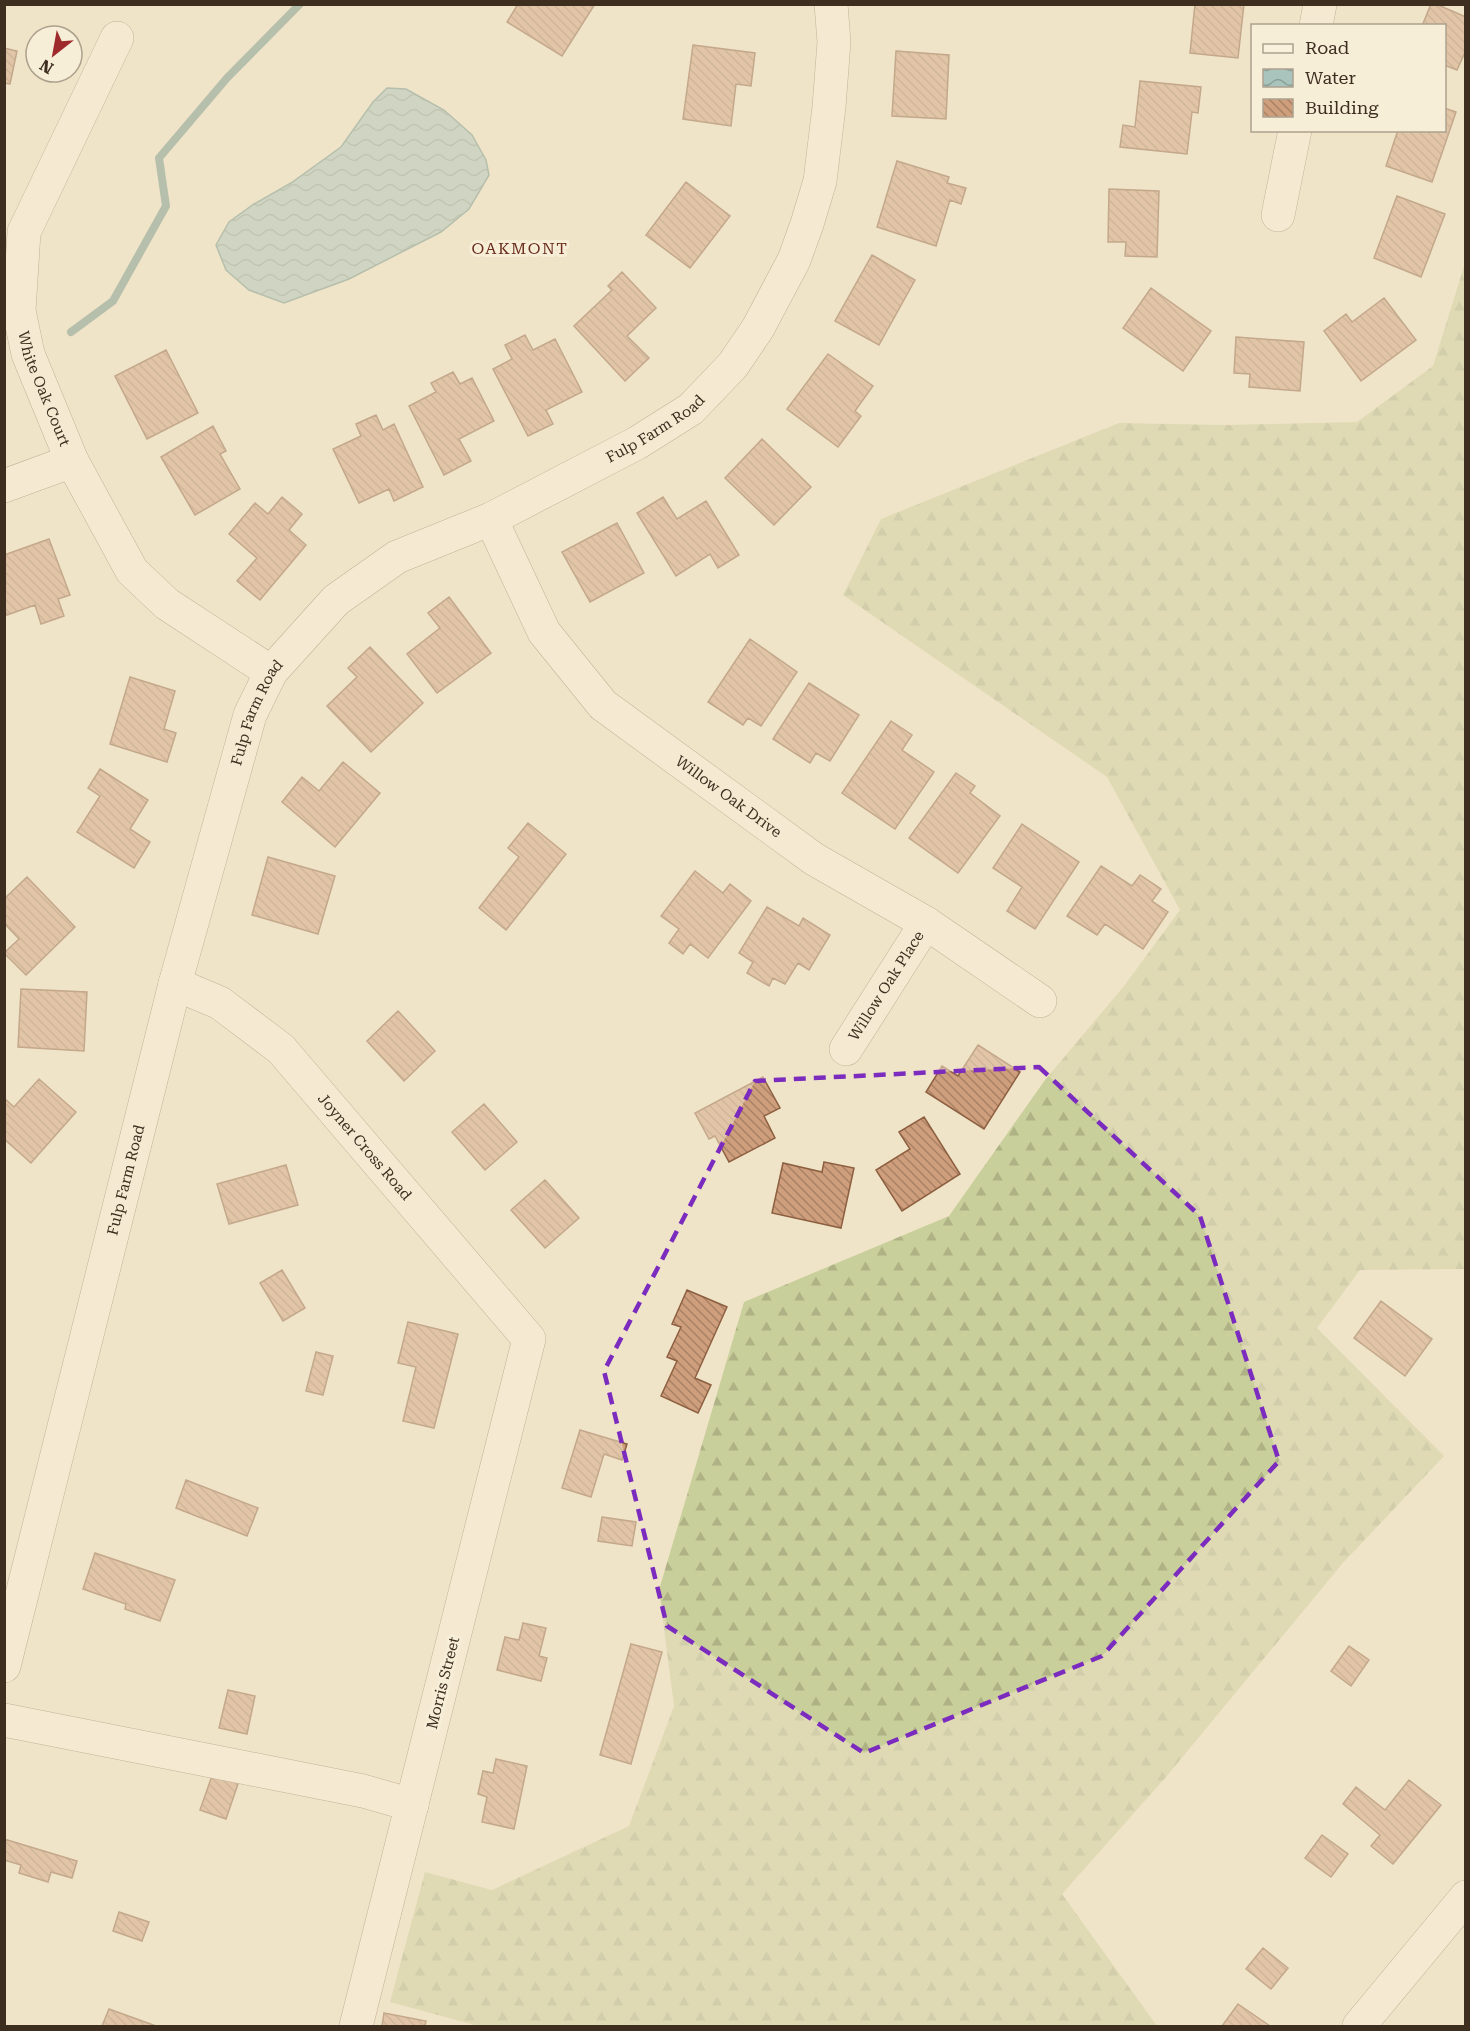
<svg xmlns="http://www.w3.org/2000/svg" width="1470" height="2031" viewBox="0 0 1470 2031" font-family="'Roboto Serif',serif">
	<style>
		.forest { fill: url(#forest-firs) }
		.water { fill: url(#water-waves); stroke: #6f938a; stroke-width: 1.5 }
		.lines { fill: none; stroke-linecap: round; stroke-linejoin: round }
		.stream { stroke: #6f938a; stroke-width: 8 }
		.building { fill: url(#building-back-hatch); stroke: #8d5f41; stroke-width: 1.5 }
		.minor-casing { stroke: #8d765c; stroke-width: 34 }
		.minor { stroke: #faf1dc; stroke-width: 33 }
		.marked { fill: none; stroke: #7b2cbf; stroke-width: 4.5; stroke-dasharray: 12 8; stroke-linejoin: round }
		.labels { text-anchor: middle; stroke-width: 6; stroke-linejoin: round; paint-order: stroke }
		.street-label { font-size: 15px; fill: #3d2e20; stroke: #f7eed8 }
		.neighbourhood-label { font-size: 16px; letter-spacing: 1.5px; fill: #6b2e1e; stroke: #f7eed8 }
	</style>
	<defs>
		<pattern id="forest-firs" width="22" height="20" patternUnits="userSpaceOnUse" patternTransform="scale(1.5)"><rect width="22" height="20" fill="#c9cf9b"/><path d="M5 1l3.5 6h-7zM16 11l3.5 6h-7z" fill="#aeb285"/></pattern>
		<pattern id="water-waves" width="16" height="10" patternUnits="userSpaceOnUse" patternTransform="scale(1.5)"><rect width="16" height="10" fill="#a9c4bc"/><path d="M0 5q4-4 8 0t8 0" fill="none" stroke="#8ba098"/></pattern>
		<pattern id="building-back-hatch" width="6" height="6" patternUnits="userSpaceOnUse" patternTransform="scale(1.5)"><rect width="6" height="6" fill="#cf9f7d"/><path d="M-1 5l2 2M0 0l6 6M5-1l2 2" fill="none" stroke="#a98266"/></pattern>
	</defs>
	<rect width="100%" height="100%" fill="#f0e4c8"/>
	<path class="forest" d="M 1465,263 L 1465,1269 L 1360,1270 L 1317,1328 L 1444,1456 L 1342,1564 L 1166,1777 L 1062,1894 L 1157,2026 L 478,2026 L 390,2002 L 425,1872 L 492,1890 L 629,1826 L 674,1706 L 659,1590 L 744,1302 L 949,1216 L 1045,1080 L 1124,986 L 1180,910 L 1107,777 L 843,595 L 881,519 L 1119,423 L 1223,425 L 1357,422 L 1433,366 Z"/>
	<path class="water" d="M 387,88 L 406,89 L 444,110 L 472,135 L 486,160 L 489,175 L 469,209 L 441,232 L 349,279 L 284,303 L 249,290 L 226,270 L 216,245 L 229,222 L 254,204 L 291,183 L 341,147 L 373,102 Z"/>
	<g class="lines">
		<path class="stream" d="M 71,332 L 113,301 L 166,206 L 159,158 L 227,78 L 300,4"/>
	</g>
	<path class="building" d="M 518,4 L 595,4 L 562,56 L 507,22 Z
		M 1195,4 L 1244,4 L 1238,58 L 1190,53 Z
		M 1431,4 L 1436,4 L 1466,17 L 1466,50 L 1457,70 L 1444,65 L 1444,26 L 1422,26 Z
		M 693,45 L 755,53 L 751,86 L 736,84 L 731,126 L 683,119 Z
		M 4,48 L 17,51 L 10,84 L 4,83 Z
		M 896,51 L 949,55 L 946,119 L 892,116 Z
		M 1140,81 L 1201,87 L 1198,113 L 1192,112 L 1187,154 L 1120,147 L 1123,125 L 1135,127 Z
		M 1444,108 L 1456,112 L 1432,182 L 1386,166 L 1398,130 L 1444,130 Z
		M 897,161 L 949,177 L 947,183 L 966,188 L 961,204 L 950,200 L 936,246 L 877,227 Z
		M 686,182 L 730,216 L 690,268 L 646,235 Z
		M 1109,189 L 1159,191 L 1157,257 L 1125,256 L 1126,242 L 1108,242 Z
		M 1397,196 L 1445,214 L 1421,277 L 1374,258 Z
		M 872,255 L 915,280 L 879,345 L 835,321 Z
		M 622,272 L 656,308 L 627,336 L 649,358 L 625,381 L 574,326 L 612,290 L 608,286 Z
		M 1151,288 L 1211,331 L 1183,371 L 1123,328 Z
		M 1384,298 L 1416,340 L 1361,381 L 1324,331 L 1346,314 L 1352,322 Z
		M 525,335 L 533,350 L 555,339 L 582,392 L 546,410 L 553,424 L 528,436 L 493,369 L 512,359 L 505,345 Z
		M 1236,337 L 1304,342 L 1300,391 L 1249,387 L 1250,374 L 1234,373 Z
		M 166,350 L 198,413 L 147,439 L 115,376 Z
		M 828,354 L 873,386 L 855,411 L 861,416 L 838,447 L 787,409 Z
		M 453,372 L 460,384 L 472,378 L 494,421 L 459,439 L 471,461 L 444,475 L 409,406 L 436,392 L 431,383 Z
		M 376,415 L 383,430 L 394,424 L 423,487 L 394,501 L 389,489 L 359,503 L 333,449 L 361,436 L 356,424 Z
		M 213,426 L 226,451 L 220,454 L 240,489 L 195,515 L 161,457 Z
		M 762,439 L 811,487 L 774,525 L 725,478 Z
		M 282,497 L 302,514 L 289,530 L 306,545 L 260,600 L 237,581 L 257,558 L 229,534 L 255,503 L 268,514 Z
		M 663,497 L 677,519 L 706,501 L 739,555 L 718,568 L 710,554 L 676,576 L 637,513 Z
		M 617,523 L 644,573 L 590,602 L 562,552 Z
		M 49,539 L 70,595 L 58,599 L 64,616 L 41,624 L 35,605 L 7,615 L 4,608 L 4,555 Z
		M 449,597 L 491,653 L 437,693 L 407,654 L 440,628 L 428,613 Z
		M 750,639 L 797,672 L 761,726 L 748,718 L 743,725 L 708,702 Z
		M 370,647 L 423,703 L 371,752 L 327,706 L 357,677 L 348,668 Z
		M 130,677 L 175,691 L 164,729 L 176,733 L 167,762 L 110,744 Z
		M 809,683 L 859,715 L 830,761 L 816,753 L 810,763 L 773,739 Z
		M 891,721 L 912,735 L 902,750 L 934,772 L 895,829 L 842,793 Z
		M 343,762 L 380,793 L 335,847 L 282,802 L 302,777 L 319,791 Z
		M 100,769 L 148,800 L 130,829 L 150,842 L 134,868 L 77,832 L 100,796 L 88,788 Z
		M 956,773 L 975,786 L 970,793 L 1000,816 L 958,873 L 909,838 Z
		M 528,823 L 566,854 L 506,930 L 479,908 L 519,857 L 508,848 Z
		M 1022,824 L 1079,862 L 1035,929 L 1007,911 L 1022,887 L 993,868 Z
		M 268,857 L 335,876 L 318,934 L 252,915 Z
		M 1101,866 L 1132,886 L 1140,875 L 1161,889 L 1152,901 L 1168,912 L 1143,949 L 1105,924 L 1097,935 L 1067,916 Z
		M 695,871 L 723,893 L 730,884 L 751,901 L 708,958 L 690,944 L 683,954 L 669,943 L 679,929 L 661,916 Z
		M 27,877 L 75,927 L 26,975 L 4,953 L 19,939 L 4,923 L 4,899 Z
		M 767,907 L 799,926 L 803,918 L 830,935 L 809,970 L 798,963 L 785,984 L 773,978 L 769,986 L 747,973 L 753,962 L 739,953 Z
		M 21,989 L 87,992 L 84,1051 L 18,1047 Z
		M 398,1011 L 435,1051 L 404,1081 L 367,1041 Z
		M 978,1045 L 1020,1072 L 984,1129 L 926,1092 L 942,1066 L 958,1076 Z
		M 763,1077 L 780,1108 L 764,1116 L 775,1138 L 729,1162 L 715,1136 L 709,1139 L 695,1113 Z
		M 39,1079 L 76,1112 L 31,1163 L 4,1139 L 4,1098 L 14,1107 Z
		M 484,1104 L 517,1142 L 485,1170 L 452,1132 Z
		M 924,1117 L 960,1174 L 902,1211 L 876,1170 L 910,1149 L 899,1132 Z
		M 824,1162 L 854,1168 L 841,1228 L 772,1213 L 783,1163 L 822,1172 Z
		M 286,1165 L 298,1205 L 229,1224 L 217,1184 Z
		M 545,1180 L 579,1218 L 545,1248 L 511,1210 Z
		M 282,1270 L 305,1308 L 283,1321 L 260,1283 Z
		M 687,1290 L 727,1307 L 695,1378 L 711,1385 L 698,1413 L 661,1396 L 677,1361 L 667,1357 L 681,1327 L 672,1324 Z
		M 1381,1301 L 1432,1339 L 1405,1376 L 1354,1338 Z
		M 408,1322 L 458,1334 L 434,1428 L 403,1421 L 416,1367 L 398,1363 Z
		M 316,1352 L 333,1356 L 323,1395 L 306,1391 Z
		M 580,1430 L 627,1444 L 622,1460 L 604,1454 L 591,1497 L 562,1488 Z
		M 186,1480 L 258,1508 L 247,1536 L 176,1508 Z
		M 602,1517 L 636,1522 L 632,1546 L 598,1541 Z
		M 95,1553 L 175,1580 L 160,1621 L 125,1609 L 126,1604 L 83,1589 Z
		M 523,1623 L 546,1628 L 539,1656 L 547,1658 L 541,1681 L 497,1670 L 505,1637 L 519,1640 Z
		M 631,1644 L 662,1652 L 631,1764 L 600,1755 Z
		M 1349,1646 L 1369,1660 L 1351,1686 L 1331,1671 Z
		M 228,1690 L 255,1696 L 247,1734 L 219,1728 Z
		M 496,1759 L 527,1766 L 514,1829 L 482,1822 L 487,1797 L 478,1794 L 483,1771 L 493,1773 Z
		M 213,1773 L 239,1781 L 226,1819 L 200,1810 Z
		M 1409,1780 L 1441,1805 L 1393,1864 L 1371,1846 L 1380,1835 L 1343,1804 L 1356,1787 L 1385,1810 Z
		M 1322,1835 L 1348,1854 L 1331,1877 L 1305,1858 Z
		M 4,1839 L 77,1861 L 72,1878 L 51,1872 L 48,1882 L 19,1873 L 21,1865 L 4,1860 Z
		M 119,1912 L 149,1922 L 142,1941 L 113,1931 Z
		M 1263,1948 L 1288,1968 L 1271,1989 L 1246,1969 Z
		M 1238,2004 L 1270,2026 L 1222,2026 Z
		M 109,2009 L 156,2026 L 102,2026 Z
		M 384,2013 L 426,2021 L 425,2026 L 382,2026 Z"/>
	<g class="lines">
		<g class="minor-casing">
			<g id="minor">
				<path d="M 1316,26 L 1320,4"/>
				<path id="s1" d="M 117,38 L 24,232 L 19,311 L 28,354 L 72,461 L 132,571 L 167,604 L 271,672"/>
				<path d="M 1278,215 L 1295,130"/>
				<path d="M 4,486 L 72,461"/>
				<path id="s2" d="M 491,519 L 544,632 L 603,705 L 814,859 L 926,923 L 1040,1001"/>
				<path id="s3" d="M 175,984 L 220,1003 L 281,1049 L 529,1339 L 356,2026"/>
				<path id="s4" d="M 846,1049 L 926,923"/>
				<path id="s5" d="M 4,1666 L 175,984 L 250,715 L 271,672 L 336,600 L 397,557 L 491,519 L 637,443 L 691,409 L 733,365 L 758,328 L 794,260 L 807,224 L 820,181 L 829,107 L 834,42 L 831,4"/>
				<path d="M 4,1720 L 363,1791 L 412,1805"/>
				<path d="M 1359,2026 L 1466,1897"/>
			</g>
		</g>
		<use href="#minor" class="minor"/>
	</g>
	<path d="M0 0H1470V2031H0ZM 1039,1067 L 1200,1216 L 1279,1461 L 1102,1656 L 864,1753 L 667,1626 L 604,1371 L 755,1081 Z" fill="#f0e4c8" fill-opacity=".55" fill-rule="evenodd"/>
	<path class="marked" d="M 1039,1067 L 1200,1216 L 1279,1461 L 1102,1656 L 864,1753 L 667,1626 L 604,1371 L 755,1081 Z"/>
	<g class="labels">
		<g class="street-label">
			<text dy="5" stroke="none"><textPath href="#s1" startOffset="376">White Oak Court</textPath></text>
			<text dy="5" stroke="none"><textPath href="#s5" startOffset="1491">Fulp Farm Road</textPath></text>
			<text dy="5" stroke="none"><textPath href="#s5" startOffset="987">Fulp Farm Road</textPath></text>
			<text dy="5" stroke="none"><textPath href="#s2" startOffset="374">Willow Oak Drive</textPath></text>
			<text dy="5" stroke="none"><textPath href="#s4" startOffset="75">Willow Oak Place</textPath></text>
			<text dy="5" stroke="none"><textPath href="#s3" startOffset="254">Joyner Cross Road</textPath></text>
			<text dy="5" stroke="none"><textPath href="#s5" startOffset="501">Fulp Farm Road</textPath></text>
			<text transform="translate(443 1683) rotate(-76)" y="5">Morris Street</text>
		</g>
		<g class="neighbourhood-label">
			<text x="520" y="254">OAKMONT</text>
		</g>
	</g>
	<rect width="1470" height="2031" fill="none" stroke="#3d2e20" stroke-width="12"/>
	<rect x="1251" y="24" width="195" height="108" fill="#f7eed8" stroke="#ada18e" stroke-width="1.5"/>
	<rect x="1263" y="44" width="30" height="9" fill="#faf1dc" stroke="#ada18e" stroke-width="1.5"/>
	<text x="1305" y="54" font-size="18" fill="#3d2e20">Road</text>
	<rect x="1263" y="69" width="30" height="18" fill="url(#water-waves)" stroke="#ada18e" stroke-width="1.5"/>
	<text x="1305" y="84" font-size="18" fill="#3d2e20">Water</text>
	<rect x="1263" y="99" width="30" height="18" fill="url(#building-back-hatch)" stroke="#ada18e" stroke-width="1.5"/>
	<text x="1305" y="114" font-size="18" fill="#3d2e20">Building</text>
	<g transform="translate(54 54) rotate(211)"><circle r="28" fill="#f7eed8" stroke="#ada18e" stroke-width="1.5"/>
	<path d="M0-4.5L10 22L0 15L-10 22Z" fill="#9e2a2b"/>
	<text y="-9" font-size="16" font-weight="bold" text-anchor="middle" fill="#3d2e20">N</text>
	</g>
</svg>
